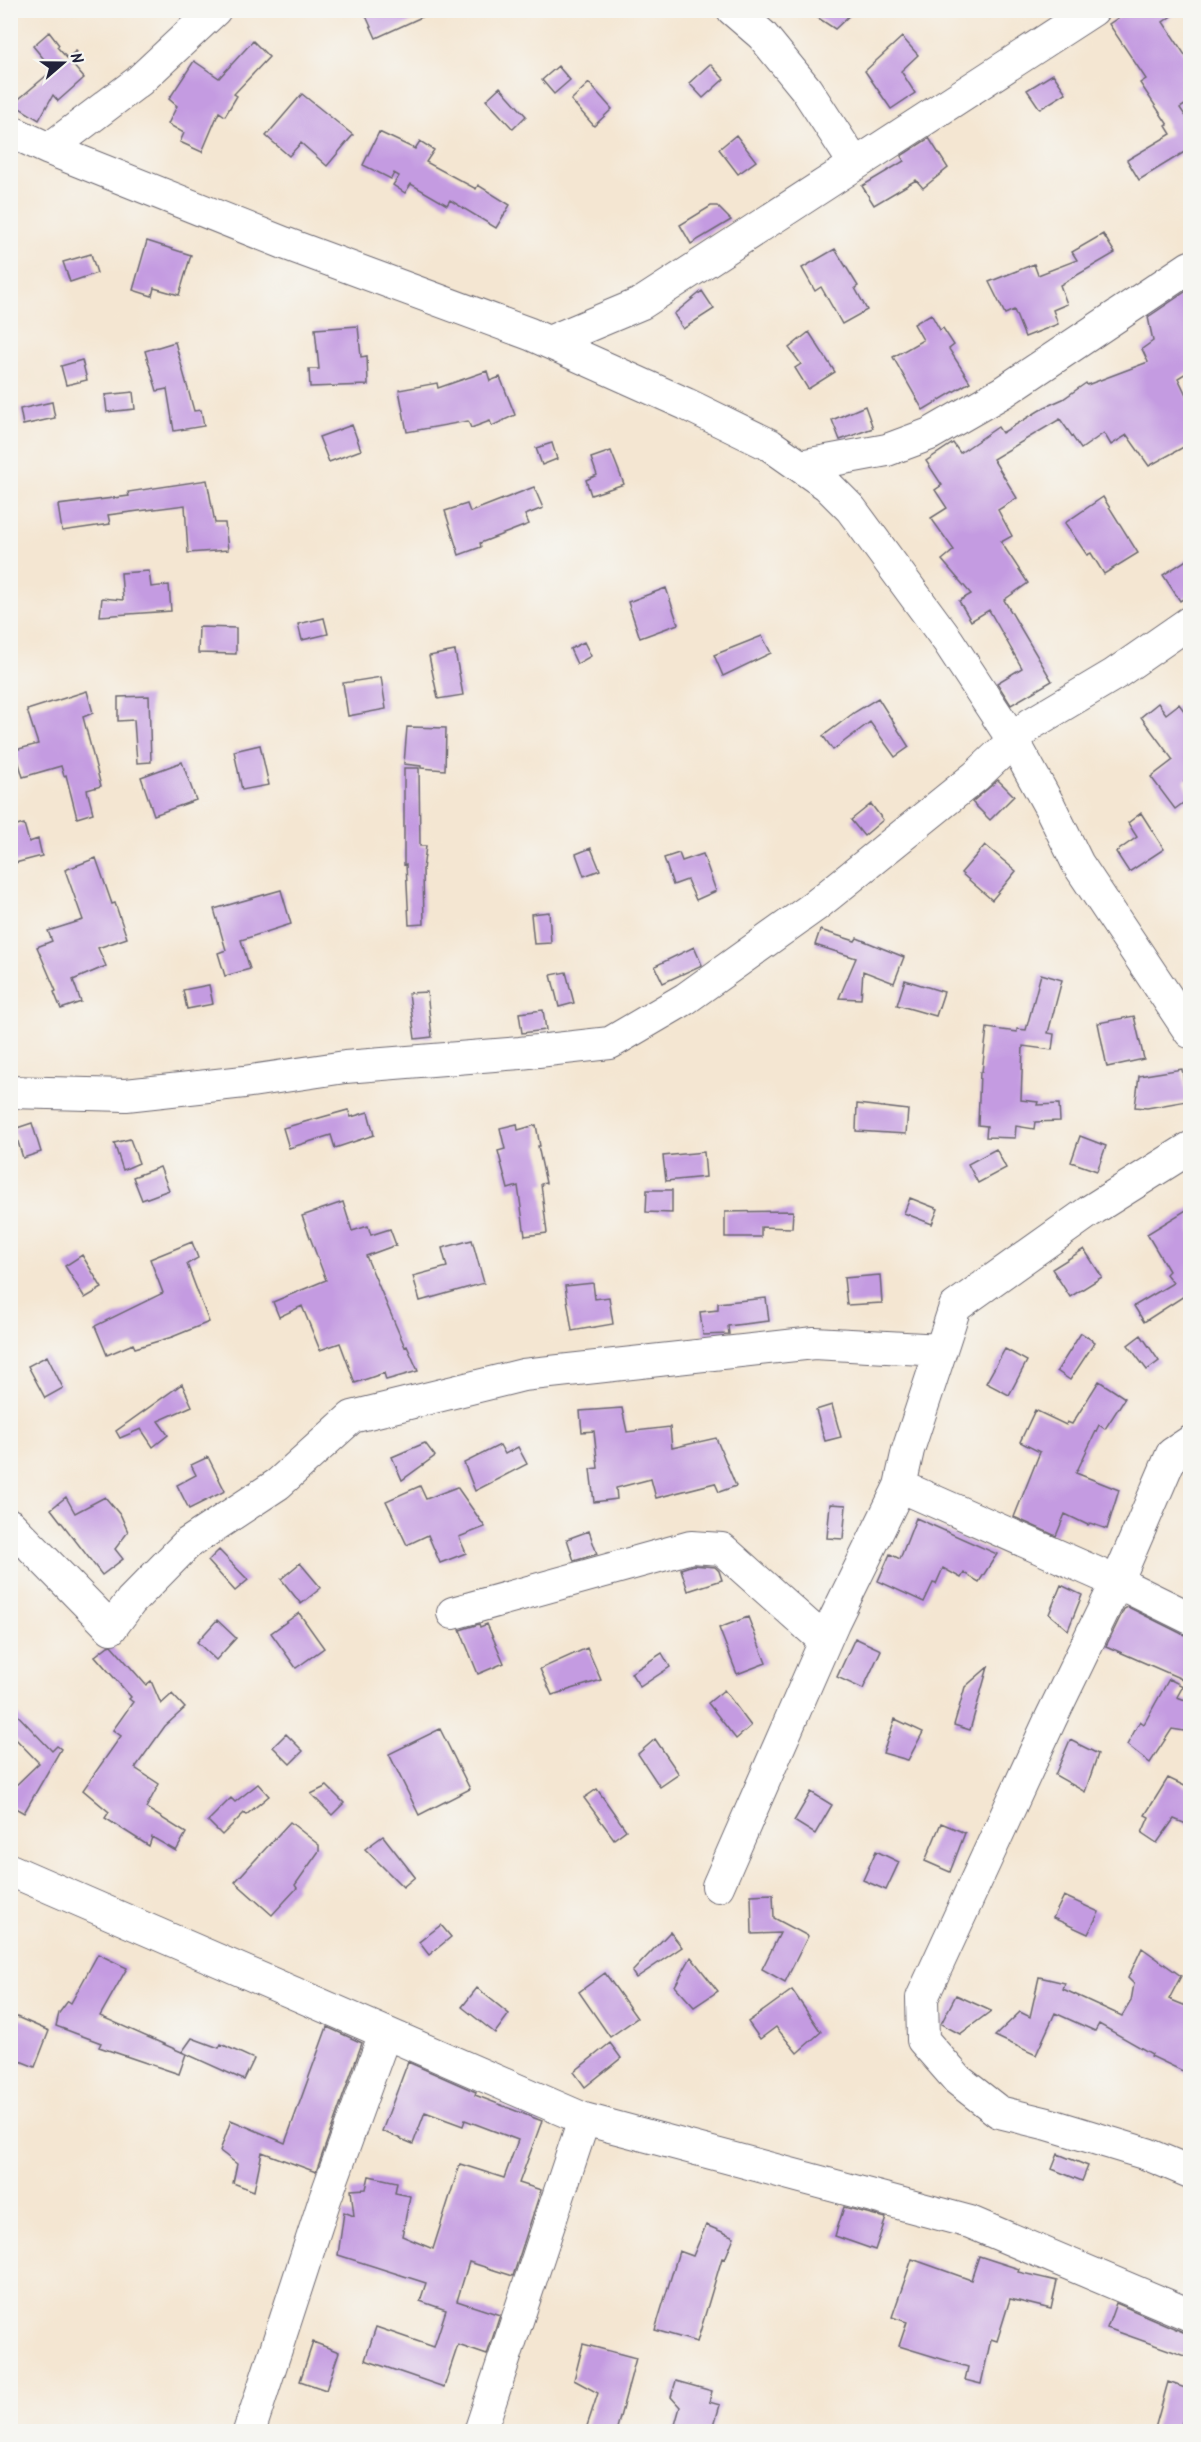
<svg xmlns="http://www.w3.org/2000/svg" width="1201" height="2442" viewBox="0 0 1201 2442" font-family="Kalam,sans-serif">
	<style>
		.building { fill: #c49be1 }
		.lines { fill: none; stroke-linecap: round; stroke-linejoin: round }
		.minor-casing { stroke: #6c6770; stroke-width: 34 }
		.minor { stroke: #fff; stroke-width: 32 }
	</style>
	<rect width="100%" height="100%" fill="#f6f6f2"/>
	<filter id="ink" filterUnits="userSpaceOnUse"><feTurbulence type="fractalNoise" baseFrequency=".0167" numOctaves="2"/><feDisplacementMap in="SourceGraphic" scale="12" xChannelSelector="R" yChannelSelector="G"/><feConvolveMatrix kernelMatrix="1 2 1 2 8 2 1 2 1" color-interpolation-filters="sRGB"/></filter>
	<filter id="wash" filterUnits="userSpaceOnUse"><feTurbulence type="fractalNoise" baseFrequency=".008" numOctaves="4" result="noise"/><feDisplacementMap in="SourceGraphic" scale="24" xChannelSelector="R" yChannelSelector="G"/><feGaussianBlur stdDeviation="1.35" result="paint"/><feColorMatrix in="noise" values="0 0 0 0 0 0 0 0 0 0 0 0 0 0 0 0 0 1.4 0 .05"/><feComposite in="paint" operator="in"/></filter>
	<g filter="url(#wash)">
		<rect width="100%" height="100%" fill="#f4e6d2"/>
		<g id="blocks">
			<path class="building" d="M 380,10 L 437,10 L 376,38 L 366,16 Z
				M 806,10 L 855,10 L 835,29 Z
				M 1130,10 L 1180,10 L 1163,22 L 1191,64 L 1191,101 L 1180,108 L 1191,124 L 1191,148 L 1139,180 L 1127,160 L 1171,134 L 1166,126 L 1168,125 L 1140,83 L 1146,79 L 1109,24 Z
				M 49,32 L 59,45 L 57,47 L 67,58 L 76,51 L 77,52 L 71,63 L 84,78 L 58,101 L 53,95 L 39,120 L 13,104 L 53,70 L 33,46 Z
				M 902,37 L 918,55 L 901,71 L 915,93 L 891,109 L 865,71 Z
				M 253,41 L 269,57 L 234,94 L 237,96 L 225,116 L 219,112 L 202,152 L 180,142 L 184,133 L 168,124 L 177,106 L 169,99 L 194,61 L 219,78 Z
				M 710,64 L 724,79 L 703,98 L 689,83 Z
				M 558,66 L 570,80 L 554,94 L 542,80 Z
				M 1053,74 L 1066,93 L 1040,109 L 1027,90 Z
				M 589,83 L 612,109 L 594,126 L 571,100 Z
				M 500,87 L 526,116 L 513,129 L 486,100 Z
				M 302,94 L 353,135 L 327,166 L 301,143 L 289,156 L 266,136 Z
				M 379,132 L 415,149 L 420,141 L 434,150 L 426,162 L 476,189 L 478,185 L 510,205 L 496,228 L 450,200 L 447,205 L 411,184 L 405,193 L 393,185 L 399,176 L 394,173 L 391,179 L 363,165 Z
				M 736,135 L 756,161 L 738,174 L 719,149 Z
				M 929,138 L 948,168 L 923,188 L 916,180 L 874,205 L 862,186 L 904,161 L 901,156 Z
				M 711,206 L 717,206 L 731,220 L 691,244 L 680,225 Z
				M 1103,234 L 1115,253 L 1060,285 L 1067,304 L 1053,310 L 1058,324 L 1025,337 L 1014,310 L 1005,314 L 989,282 L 1034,264 L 1038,275 L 1077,260 L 1072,252 Z
				M 147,241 L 191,255 L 179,295 L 154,288 L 152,296 L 133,290 Z
				M 835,249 L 858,286 L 855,288 L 867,310 L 842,324 L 821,287 L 815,291 L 802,268 Z
				M 91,254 L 97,273 L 70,282 L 63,262 Z
				M 1191,288 L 1191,370 L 1178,378 L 1191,405 L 1191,443 L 1149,466 L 1127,435 L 1111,445 L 1104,433 L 1081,449 L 1060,419 L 993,459 L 1017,498 L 998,510 L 1012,536 L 1001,542 L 1028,583 L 1004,600 L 1052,681 L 1011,705 L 997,683 L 1022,668 L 989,610 L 971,621 L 959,601 L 971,594 L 942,560 L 954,550 L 931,518 L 947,508 L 935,490 L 942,485 L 926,461 L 953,443 L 960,453 L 998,427 L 1002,433 L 1045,407 L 1063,399 L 1086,383 L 1087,385 L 1148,362 L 1142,349 L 1153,341 L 1148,317 Z
				M 702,291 L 714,309 L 683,329 L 674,314 Z
				M 931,314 L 940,330 L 943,328 L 954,345 L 949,349 L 970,382 L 923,410 L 893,357 L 923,340 L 914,324 Z
				M 358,326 L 361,357 L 367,356 L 368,385 L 310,387 L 309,369 L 319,369 L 315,329 Z
				M 809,332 L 835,372 L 808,389 L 795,368 L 801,364 L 789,348 Z
				M 175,342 L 194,411 L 201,410 L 204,426 L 174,431 L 167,389 L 157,391 L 145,351 Z
				M 82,360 L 87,380 L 66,385 L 61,366 Z
				M 487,371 L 490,381 L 500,377 L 515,415 L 492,426 L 490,421 L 471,428 L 468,421 L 407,432 L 399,390 L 437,383 L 438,388 Z
				M 133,392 L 135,409 L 107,412 L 105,395 Z
				M 52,402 L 55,418 L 23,425 L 20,409 Z
				M 865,406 L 873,428 L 840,440 L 832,420 Z
				M 352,425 L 361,450 L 329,462 L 319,437 Z
				M 552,443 L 557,459 L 542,465 L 536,448 Z
				M 611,451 L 624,484 L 591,495 L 586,480 L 597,475 L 591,458 Z
				M 207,480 L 215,523 L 225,523 L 228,550 L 188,553 L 185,505 L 108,515 L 110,524 L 62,531 L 58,505 L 129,496 L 128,492 Z
				M 534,487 L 543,508 L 525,515 L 529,524 L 480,543 L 481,547 L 459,555 L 445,511 L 467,504 L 470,512 Z
				M 1103,497 L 1138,553 L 1104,574 L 1091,553 L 1087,555 L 1065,523 Z
				M 1191,557 L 1191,594 L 1180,601 L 1163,575 Z
				M 149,571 L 151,587 L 169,585 L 171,611 L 100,616 L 102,598 L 123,600 L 121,573 Z
				M 666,588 L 678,624 L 640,638 L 628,602 Z
				M 324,618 L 328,634 L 302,640 L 298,624 Z
				M 199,627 L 236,628 L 236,654 L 198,653 Z
				M 762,636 L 771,653 L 723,676 L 714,655 Z
				M 584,642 L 591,656 L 577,664 L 570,649 Z
				M 455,651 L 463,695 L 438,699 L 429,656 Z
				M 381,677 L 386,709 L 348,716 L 343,683 Z
				M 87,691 L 93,713 L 83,717 L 101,786 L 87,790 L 93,813 L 77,818 L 66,775 L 64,776 L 61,766 L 23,777 L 15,750 L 38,744 L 27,710 Z
				M 149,696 L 151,762 L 137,763 L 134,720 L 118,721 L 118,697 Z
				M 878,698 L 909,747 L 895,757 L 870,722 L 833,750 L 823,736 L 855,712 Z
				M 1158,703 L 1166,714 L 1179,704 L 1191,720 L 1191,782 L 1188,778 L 1184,781 L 1191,797 L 1175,809 L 1151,777 L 1173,760 L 1141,717 Z
				M 407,727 L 446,728 L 445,770 L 421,768 L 421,766 L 404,764 Z
				M 260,745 L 269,785 L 242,790 L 234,751 Z
				M 182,762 L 196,800 L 154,815 L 141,777 Z
				M 404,768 L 419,768 L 420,846 L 426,846 L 423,870 L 424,924 L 409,925 L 406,864 L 404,865 Z
				M 998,780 L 1014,796 L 990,820 L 972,802 Z
				M 871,804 L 883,820 L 864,836 L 851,820 Z
				M 1141,813 L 1164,849 L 1129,872 L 1116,852 L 1137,837 L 1128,823 Z
				M 24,824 L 29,842 L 38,839 L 42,856 L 15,863 L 10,846 L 10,828 Z
				M 985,845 L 1016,871 L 992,900 L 961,873 Z
				M 591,848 L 600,870 L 584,876 L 576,854 Z
				M 679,853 L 682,861 L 703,854 L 716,891 L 696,900 L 687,880 L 673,885 L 664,858 Z
				M 96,858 L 112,904 L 115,903 L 127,938 L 98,948 L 106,966 L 73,980 L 81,1002 L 61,1009 L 54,992 L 56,991 L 37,947 L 52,941 L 48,931 L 83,920 L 65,870 Z
				M 281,890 L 291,924 L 241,940 L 250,969 L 225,976 L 218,953 L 226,950 L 214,909 Z
				M 549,912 L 551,943 L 534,944 L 531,914 Z
				M 820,930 L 855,941 L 857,938 L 904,957 L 894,983 L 863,971 L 861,999 L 839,998 L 856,958 L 815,945 Z
				M 694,947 L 702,965 L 663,983 L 655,966 Z
				M 566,972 L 574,1003 L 559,1007 L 551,975 Z
				M 1041,974 L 1062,980 L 1048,1033 L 1054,1034 L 1052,1050 L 1023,1046 L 1021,1100 L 1038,1102 L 1037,1105 L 1059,1104 L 1060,1121 L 1035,1122 L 1034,1129 L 1016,1126 L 1015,1138 L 986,1137 L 987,1126 L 978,1125 L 980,1072 L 982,1072 L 987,1028 L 1017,1032 L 1017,1029 L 1026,1030 Z
				M 905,980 L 944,992 L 936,1016 L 897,1005 Z
				M 209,985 L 213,1004 L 187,1009 L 183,990 Z
				M 427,992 L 432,1037 L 415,1039 L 409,993 Z
				M 543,1010 L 546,1030 L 522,1033 L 519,1013 Z
				M 1134,1016 L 1144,1059 L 1107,1067 L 1098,1023 Z
				M 1182,1069 L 1187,1101 L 1147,1108 L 1135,1107 L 1139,1076 Z
				M 857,1104 L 908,1110 L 906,1134 L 856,1131 Z
				M 348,1110 L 351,1117 L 368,1112 L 374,1135 L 335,1148 L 331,1135 L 289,1148 L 283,1128 Z
				M 32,1123 L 41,1152 L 23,1158 L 14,1129 Z
				M 517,1124 L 518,1130 L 536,1125 L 540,1146 L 538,1146 L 546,1183 L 541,1184 L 547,1233 L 525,1236 L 518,1186 L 508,1189 L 498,1151 L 505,1149 L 500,1128 Z
				M 1080,1136 L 1106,1146 L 1097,1171 L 1071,1162 Z
				M 130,1139 L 139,1163 L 123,1170 L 114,1143 Z
				M 996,1149 L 1006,1168 L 978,1183 L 968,1164 Z
				M 704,1152 L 706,1177 L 666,1181 L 663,1156 Z
				M 160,1167 L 169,1190 L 142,1200 L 133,1177 Z
				M 647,1190 L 672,1190 L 672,1213 L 646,1212 Z
				M 910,1198 L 938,1209 L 932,1224 L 904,1213 Z
				M 343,1202 L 352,1231 L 368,1226 L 371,1235 L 390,1229 L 396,1245 L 366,1256 L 405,1347 L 407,1346 L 418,1371 L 386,1380 L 384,1373 L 355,1383 L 340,1343 L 320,1350 L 302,1306 L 279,1317 L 273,1302 L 326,1280 L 302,1216 Z
				M 1191,1207 L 1191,1304 L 1184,1296 L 1144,1322 L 1134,1306 L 1173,1283 L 1166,1274 L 1169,1271 L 1147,1234 Z
				M 793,1211 L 792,1228 L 761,1227 L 761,1237 L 725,1237 L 725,1212 Z
				M 472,1240 L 484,1283 L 420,1301 L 413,1276 L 447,1267 L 442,1248 Z
				M 192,1242 L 198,1258 L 187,1264 L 209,1322 L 172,1337 L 135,1348 L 133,1344 L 107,1355 L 95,1326 L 163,1293 L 150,1259 Z
				M 1084,1249 L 1102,1277 L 1070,1297 L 1052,1269 Z
				M 82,1255 L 102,1288 L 85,1298 L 65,1266 Z
				M 880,1275 L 882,1303 L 847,1305 L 844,1278 Z
				M 593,1283 L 595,1299 L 609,1297 L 613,1324 L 572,1331 L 565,1286 Z
				M 766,1298 L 769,1321 L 728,1326 L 729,1334 L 703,1335 L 700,1312 L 718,1310 L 718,1303 Z
				M 1081,1333 L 1095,1342 L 1070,1380 L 1057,1371 Z
				M 1141,1335 L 1159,1361 L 1147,1370 L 1128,1345 Z
				M 1005,1349 L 1027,1361 L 1009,1395 L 986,1383 Z
				M 47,1356 L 63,1388 L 45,1398 L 28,1366 Z
				M 1099,1381 L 1125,1398 L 1105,1429 L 1099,1425 L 1076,1473 L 1119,1490 L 1107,1529 L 1090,1523 L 1088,1525 L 1065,1514 L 1056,1536 L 1014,1517 L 1040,1452 L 1020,1442 L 1035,1410 L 1066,1425 L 1067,1422 L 1072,1424 Z
				M 182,1384 L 192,1406 L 158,1421 L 168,1435 L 153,1447 L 141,1429 L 120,1438 L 116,1431 Z
				M 832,1405 L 841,1437 L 825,1441 L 816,1410 Z
				M 622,1408 L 627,1432 L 670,1427 L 672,1448 L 716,1438 L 736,1486 L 719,1492 L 715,1483 L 656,1498 L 651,1479 L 616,1488 L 617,1499 L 594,1502 L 590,1469 L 598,1468 L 594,1431 L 582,1432 L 580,1411 Z
				M 425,1443 L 435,1456 L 402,1480 L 392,1457 Z
				M 500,1445 L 505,1454 L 518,1447 L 527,1464 L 475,1491 L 464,1463 Z
				M 208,1457 L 225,1491 L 189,1509 L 177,1485 L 196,1475 L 191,1465 Z
				M 420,1486 L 426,1499 L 457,1487 L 485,1527 L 459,1537 L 466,1553 L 440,1563 L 428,1535 L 407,1545 L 386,1501 Z
				M 66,1497 L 75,1513 L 105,1497 L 121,1516 L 128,1532 L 115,1549 L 123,1559 L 102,1575 L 51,1509 Z
				M 830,1504 L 846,1505 L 843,1539 L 827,1538 Z
				M 916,1518 L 997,1554 L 979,1582 L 964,1573 L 961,1578 L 943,1568 L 936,1584 L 933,1583 L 924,1602 L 878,1581 L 890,1554 L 900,1559 Z
				M 589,1531 L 597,1554 L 574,1561 L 567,1539 Z
				M 219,1550 L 248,1580 L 235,1591 L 208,1561 Z
				M 300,1563 L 321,1588 L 301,1604 L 281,1579 Z
				M 693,1565 L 715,1567 L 719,1571 L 722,1580 L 688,1591 L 681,1569 Z
				M 1061,1585 L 1082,1595 L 1068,1630 L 1049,1614 Z
				M 1128,1607 L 1182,1634 L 1191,1636 L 1191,1665 L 1184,1680 L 1106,1646 L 1124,1609 Z
				M 299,1613 L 324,1648 L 296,1668 L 271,1633 Z
				M 748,1617 L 766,1663 L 737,1674 L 719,1628 Z
				M 217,1620 L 236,1638 L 216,1660 L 197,1642 Z
				M 479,1624 L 480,1627 L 487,1624 L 504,1663 L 478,1674 L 460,1630 Z
				M 855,1638 L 881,1650 L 863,1689 L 837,1677 Z
				M 111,1645 L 146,1685 L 151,1681 L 161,1704 L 172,1694 L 185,1708 L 165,1726 L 135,1768 L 159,1784 L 146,1808 L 186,1833 L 176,1851 L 152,1837 L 149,1846 L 105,1818 L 109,1812 L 83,1790 L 121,1736 L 113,1730 L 133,1702 L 129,1699 L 131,1697 L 95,1656 L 108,1646 Z
				M 587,1648 L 601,1680 L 552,1695 L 540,1669 Z
				M 662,1653 L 670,1667 L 640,1687 L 631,1673 Z
				M 988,1667 L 970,1730 L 954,1725 L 965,1687 Z
				M 1169,1679 L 1183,1686 L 1177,1697 L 1191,1702 L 1191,1732 L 1172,1729 L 1150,1763 L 1127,1745 L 1140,1721 L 1144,1724 Z
				M 724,1690 L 751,1726 L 736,1739 L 708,1703 Z
				M 10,1707 L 52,1751 L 57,1746 L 61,1749 L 24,1813 L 10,1805 L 10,1791 L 39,1763 L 10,1733 Z
				M 895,1719 L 923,1732 L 908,1760 L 883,1753 Z
				M 440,1729 L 470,1789 L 419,1815 L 389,1754 Z
				M 286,1734 L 303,1751 L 290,1764 L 273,1747 Z
				M 655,1739 L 679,1774 L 660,1787 L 638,1754 Z
				M 1070,1740 L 1098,1754 L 1085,1792 L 1055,1775 Z
				M 1168,1778 L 1191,1789 L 1191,1826 L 1174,1819 L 1157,1843 L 1142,1833 L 1149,1817 L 1145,1815 Z
				M 258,1784 L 269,1796 L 246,1815 L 244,1813 L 222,1835 L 208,1821 L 231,1798 L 235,1802 Z
				M 327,1786 L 344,1803 L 332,1815 L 311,1794 Z
				M 597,1789 L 626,1830 L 614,1839 L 584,1798 Z
				M 811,1792 L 832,1805 L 815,1834 L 794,1821 Z
				M 290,1822 L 319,1845 L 319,1851 L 295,1885 L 297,1888 L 272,1915 L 235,1882 Z
				M 941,1823 L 965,1833 L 950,1872 L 925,1861 Z
				M 383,1836 L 415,1877 L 403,1887 L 365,1849 Z
				M 876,1851 L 899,1862 L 886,1890 L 863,1880 Z
				M 773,1894 L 774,1918 L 808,1936 L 785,1982 L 762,1969 L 780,1933 L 752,1934 L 751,1895 Z
				M 1064,1896 L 1099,1912 L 1088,1934 L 1053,1918 Z
				M 441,1925 L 451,1937 L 429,1955 L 419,1942 Z
				M 670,1932 L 682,1947 L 636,1978 L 632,1972 Z
				M 1142,1948 L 1181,1976 L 1169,1999 L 1191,2008 L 1191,2075 L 1151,2056 L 1152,2054 L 1099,2024 L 1095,2031 L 1055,2013 L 1036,2055 L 995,2036 L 1020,2012 L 1030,2017 L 1039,1977 L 1065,1983 L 1063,1989 L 1122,2016 L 1131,2001 L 1134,1984 L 1128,1978 Z
				M 98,1954 L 127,1968 L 100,2016 L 186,2054 L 179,2074 L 99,2047 L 101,2043 L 56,2026 L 59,2013 L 68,2001 L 71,2003 Z
				M 691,1957 L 718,1991 L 694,2007 L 675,1986 Z
				M 605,1973 L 637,2018 L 610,2037 L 579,1992 Z
				M 477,1988 L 509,2014 L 495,2033 L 462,2007 Z
				M 792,1990 L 821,2032 L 797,2053 L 776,2027 L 760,2039 L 748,2022 Z
				M 956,1995 L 991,2011 L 960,2034 L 941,2024 Z
				M 10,2014 L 49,2031 L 35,2067 L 10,2057 Z
				M 327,2027 L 362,2043 L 316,2172 L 262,2152 L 254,2191 L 233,2183 L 237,2164 L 220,2151 L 231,2120 L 285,2143 Z
				M 192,2038 L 219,2048 L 221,2044 L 254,2059 L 244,2080 L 182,2052 Z
				M 610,2043 L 621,2058 L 585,2087 L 574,2072 Z
				M 408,2062 L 476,2092 L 475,2095 L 542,2121 L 519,2183 L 541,2190 L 513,2276 L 469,2262 L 457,2301 L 500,2315 L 487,2355 L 458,2345 L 444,2387 L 365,2360 L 376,2327 L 434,2347 L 446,2310 L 420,2301 L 426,2283 L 338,2255 L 344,2212 L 354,2216 L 351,2190 L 366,2189 L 369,2176 L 397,2182 L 395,2193 L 410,2196 L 402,2236 L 433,2249 L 460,2164 L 504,2178 L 518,2140 L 465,2120 L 463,2126 L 425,2112 L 413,2144 L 382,2131 Z
				M 1058,2154 L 1088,2166 L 1082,2181 L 1052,2169 Z
				M 844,2207 L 886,2218 L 875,2250 L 835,2236 Z
				M 706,2225 L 734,2237 L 725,2259 L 722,2258 L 697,2342 L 655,2330 L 679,2251 L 693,2256 Z
				M 979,2256 L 1019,2269 L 1018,2272 L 1057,2281 L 1051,2309 L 1010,2299 L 997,2341 L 991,2339 L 981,2384 L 965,2380 L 968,2367 L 899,2346 L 907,2322 L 892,2317 L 912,2259 L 971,2280 Z
				M 1116,2303 L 1183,2332 L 1191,2333 L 1191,2358 L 1107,2328 Z
				M 313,2342 L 339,2352 L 326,2390 L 300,2381 Z
				M 583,2344 L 636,2358 L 616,2432 L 585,2432 L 598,2393 L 574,2380 Z
				M 676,2381 L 712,2391 L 709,2402 L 720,2405 L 712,2432 L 673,2432 L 680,2407 L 671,2397 Z
				M 1168,2382 L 1191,2390 L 1191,2407 L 1187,2406 L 1179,2432 L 1154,2432 Z"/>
		</g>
	</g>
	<g filter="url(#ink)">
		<use href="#blocks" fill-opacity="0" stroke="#6c6770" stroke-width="1.5"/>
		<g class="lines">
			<g class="minor-casing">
				<path id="minor" d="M 733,10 L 762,35 L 806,89 L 855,164
					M 10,131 L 49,149 L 139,81 L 215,10
					M 49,149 L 284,243 L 530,334 L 686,404 L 770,445 L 827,485 L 851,509 L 948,641 L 1013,740 L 1050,807 L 1078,864 L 1190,1032
					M 549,342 L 642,303 L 1093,10
					M 800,466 L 887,450 L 930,434 L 1003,392 L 1190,267
					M 10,1092 L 126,1095 L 244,1082 L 345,1067 L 520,1053 L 610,1043 L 685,999 L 815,906 L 976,776 L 1031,724 L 1115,674 L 1190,622
					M 1190,1442 L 1172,1454 L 1117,1582 L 1051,1718 L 922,1998 L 923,2040 L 958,2080 L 999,2112 L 1048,2124 L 1147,2154 L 1190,2172
					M 900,1486 L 1117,1582 L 1190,1618
					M 10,1525 L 111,1628 L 131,1601 L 187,1544 L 278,1484 L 352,1417 L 523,1375 L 814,1343 L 941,1350
					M 453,1613 L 691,1547 L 722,1549 L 825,1641
					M 10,1870 L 584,2119 L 970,2222 L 1190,2315
					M 718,1886 L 833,1623 L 900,1486 L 908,1450 L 955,1307 L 1090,1211 L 1190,1148
					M 249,2432 L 325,2199 L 385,2033
					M 480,2432 L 584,2119"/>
			</g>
			<use href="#minor" class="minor"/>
		</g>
	</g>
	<rect width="1201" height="2442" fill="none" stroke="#f6f6f2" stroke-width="36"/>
	<g transform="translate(63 63) rotate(70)" stroke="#f6f6f2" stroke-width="4.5" paint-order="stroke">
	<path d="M0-4.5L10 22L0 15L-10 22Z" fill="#22223b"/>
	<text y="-9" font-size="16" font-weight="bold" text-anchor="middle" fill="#22223b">N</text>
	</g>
</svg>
